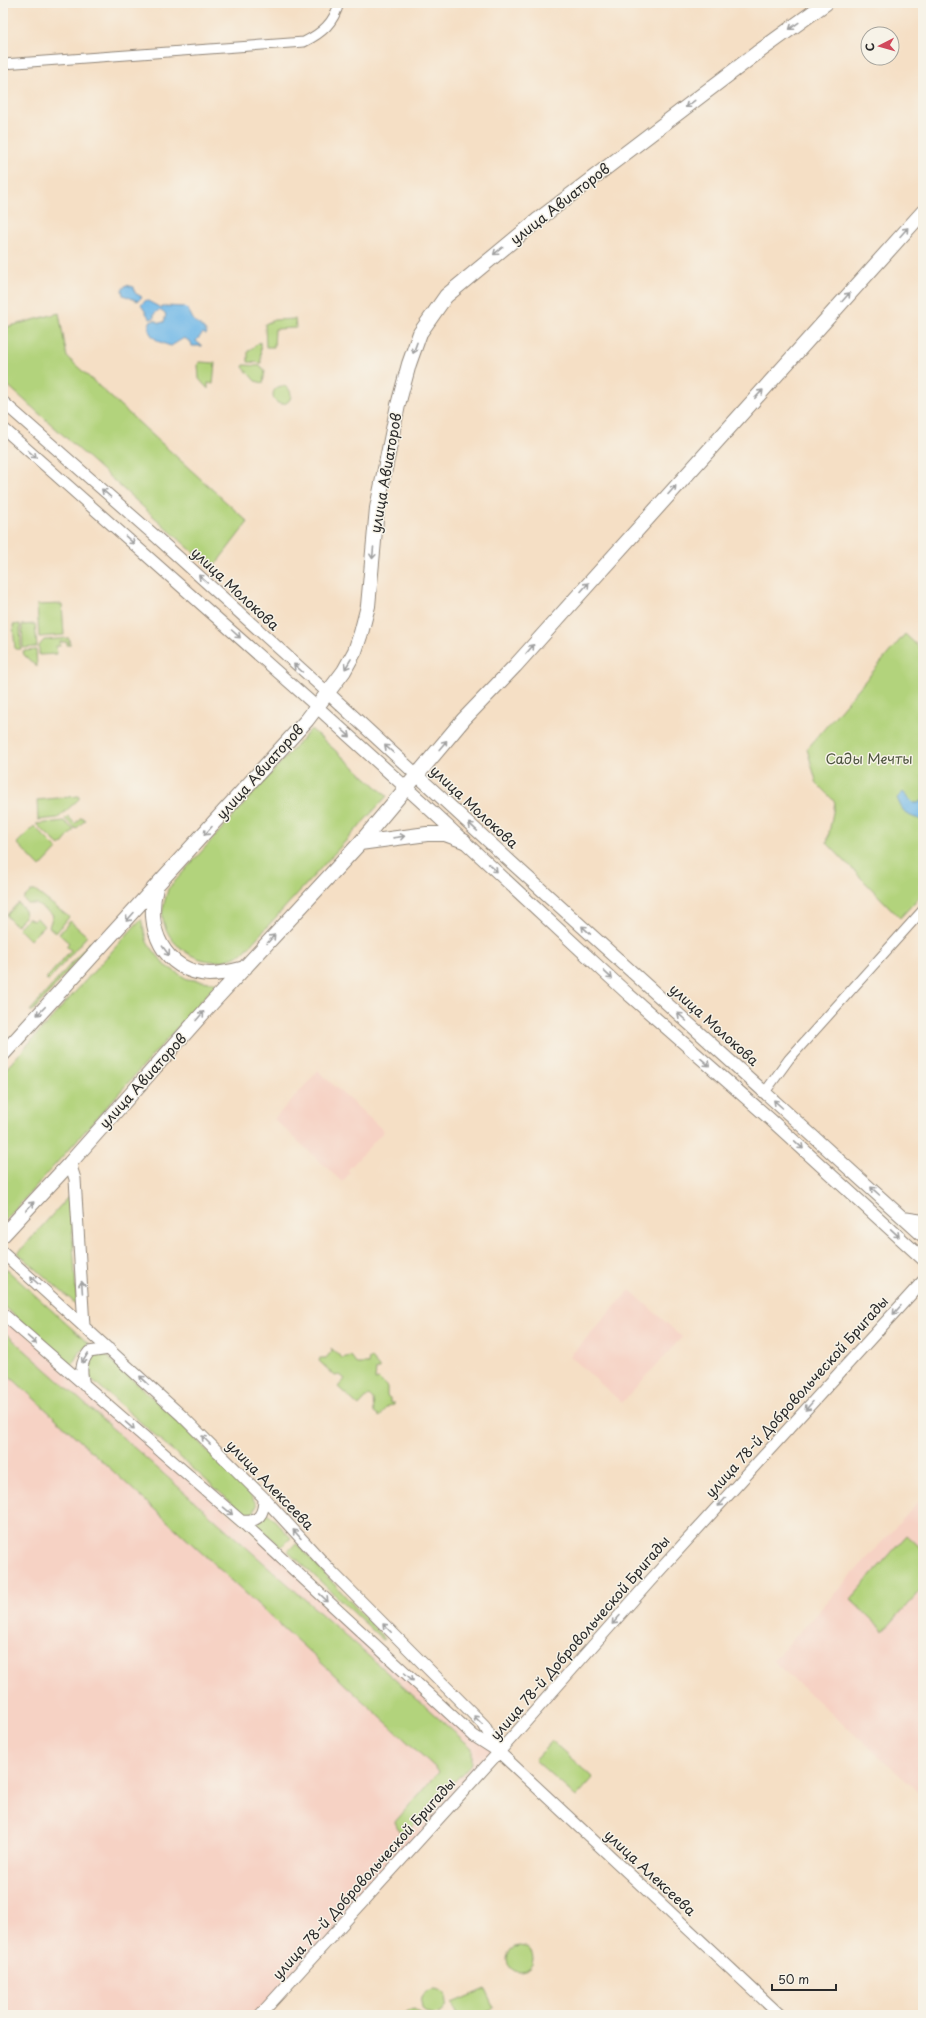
<svg xmlns="http://www.w3.org/2000/svg" width="926" height="2018" viewBox="0 0 926 2018" font-family="'Playpen Sans',sans-serif">
	<style>
		.built { fill: #f6d2c4 }
		.green { fill: #b2d37b; stroke: #6e7f53 }
		.water { fill: #70b8e8; stroke: #4e728a }
		.lines { fill: none; stroke-linecap: round; stroke-linejoin: round }
		.minor-casing { stroke: #908578; stroke-width: 11 }
		.tertiary-casing { stroke: #908578; stroke-width: 13 }
		.secondary-casing { stroke: #908578; stroke-width: 14 }
		.primary-casing { stroke: #908578; stroke-width: 16 }
		.minor { stroke: #fff; stroke-width: 9 }
		.tertiary { stroke: #fff; stroke-width: 11 }
		.secondary { stroke: #fff; stroke-width: 12 }
		.primary { stroke: #fff; stroke-width: 14 }
		.oneway { stroke: #a0a0a0 }
		.labels { text-anchor: middle; stroke-width: 3; stroke-linejoin: round; paint-order: stroke }
		.street-label { font-size: 14px; fill: #2b2b2b; stroke: #f7f3e8 }
		.park-label { font-size: 14px; fill: #4d553f; stroke: #f7f3e8 }
	</style>
	<rect width="100%" height="100%" fill="#f7f3e8"/>
	<filter id="ink" filterUnits="userSpaceOnUse"><feTurbulence type="fractalNoise" baseFrequency=".025" numOctaves="2"/><feDisplacementMap in="SourceGraphic" scale="8" xChannelSelector="R" yChannelSelector="G"/><feConvolveMatrix kernelMatrix="1 2 1 2 8 2 1 2 1" color-interpolation-filters="sRGB"/></filter>
	<filter id="wash" filterUnits="userSpaceOnUse"><feTurbulence type="fractalNoise" baseFrequency=".012" numOctaves="4" result="noise"/><feDisplacementMap in="SourceGraphic" scale="16" xChannelSelector="R" yChannelSelector="G"/><feGaussianBlur stdDeviation="0.9" result="paint"/><feColorMatrix in="noise" values="0 0 0 0 0 0 0 0 0 0 0 0 0 0 0 0 0 1.4 0 .05"/><feComposite in="paint" operator="in"/></filter>
	<g filter="url(#wash)">
		<rect width="100%" height="100%" fill="#f5dfc5"/>
		<path class="built" d="M 318,1071 L 384,1131 L 348,1170 L 350,1173 L 342,1182 L 274,1119 Z
			M 630,1290 L 682,1337 L 622,1403 L 570,1356 Z
			M 3,1314 L 499,1752 L 260,2015 L 3,2015 Z
			M 923,1497 L 923,1796 L 773,1661 Z"/>
		<path class="green" d="M 59,313 L 67,357 L 248,522 L 212,569 L 3,381 L 3,328 Z
			M 295,319 L 296,328 L 275,329 L 274,347 L 266,347 L 265,324 L 274,320 Z
			M 260,342 L 261,363 L 248,362 L 248,351 Z
			M 200,362 L 215,363 L 213,384 L 208,383 L 208,389 L 199,379 L 198,364 Z
			M 244,365 L 261,366 L 265,371 L 263,383 L 255,381 L 243,367 Z
			M273 395a9 9 0 1 1 18 0a9 9 0 1 1-18 0Z
			M 62,604 L 64,635 L 39,637 L 37,605 Z
			M 20,624 L 21,649 L 15,649 L 13,625 Z
			M 35,624 L 37,647 L 23,648 L 22,625 Z
			M 905,634 L 923,651 L 923,893 L 900,918 L 827,843 L 835,802 L 817,784 L 807,749 Z
			M 69,638 L 70,645 L 67,645 L 67,642 L 60,642 L 60,646 L 56,646 L 57,654 L 39,655 L 39,646 L 44,640 Z
			M 36,650 L 37,667 L 24,655 L 23,651 Z
			M 311,729 L 387,796 L 243,953 C 236,957 229,960 220,961 C 195,964 167,944 163,919 C 161,910 166,898 168,889 Z
			M 79,796 L 79,799 L 58,818 L 38,820 L 37,800 Z
			M 68,816 L 75,824 L 81,817 L 85,820 L 76,829 L 65,819 Z
			M 64,821 L 74,830 L 60,846 L 36,824 Z
			M 34,826 L 57,849 L 40,867 L 17,843 Z
			M 31,891 L 35,891 L 69,917 L 56,933 L 49,927 L 53,915 L 36,904 L 28,904 L 23,899 Z
			M 18,903 L 24,909 L 25,917 L 16,926 L 9,919 L 7,915 Z
			M 28,918 L 33,921 L 37,918 L 44,926 L 30,940 L 18,928 Z
			M 141,919 L 147,942 L 165,965 L 187,979 L 217,983 L 3,1223 L 3,1072 Z
			M 70,921 L 87,936 L 48,981 L 46,979 L 71,950 L 66,946 L 69,943 L 59,934 Z
			M 90,942 L 91,945 L 33,1011 L 30,1011 Z
			M 70,1195 L 77,1305 L 18,1253 Z
			M 4,1267 L 90,1345 L 79,1352 L 71,1367 L 3,1305 Z
			M 3,1331 L 472,1748 L 472,1763 L 402,1837 L 395,1822 L 439,1771 L 3,1370 Z
			M 331,1348 L 342,1358 L 351,1356 L 357,1364 L 368,1364 L 369,1358 L 371,1358 L 379,1367 L 379,1369 L 376,1369 L 375,1380 L 379,1379 L 387,1387 L 387,1396 L 390,1398 L 390,1403 L 394,1403 L 394,1405 L 388,1406 L 380,1417 L 374,1413 L 373,1399 L 369,1395 L 359,1406 L 338,1387 L 345,1379 L 340,1375 L 335,1376 L 319,1361 L 320,1358 L 326,1358 L 332,1351 Z
			M 95,1354 L 104,1354 L 175,1418 L 249,1493 L 257,1505 L 254,1512 L 249,1514 L 241,1511 L 88,1376 L 84,1366 L 87,1359 Z
			M 267,1512 L 291,1538 L 281,1547 L 256,1524 Z
			M 907,1535 L 923,1550 L 923,1587 L 884,1631 L 850,1599 Z
			M 296,1543 L 385,1639 L 383,1640 L 288,1551 Z
			M 552,1741 L 593,1778 L 576,1797 L 535,1760 Z
			M507 1959a13 13 0 1 1 26 0a13 13 0 1 1-26 0Z
			M 485,1989 L 494,2008 L 478,2015 L 457,2015 L 452,2003 Z
			M421 2002a13 13 0 1 1 26 0a13 13 0 1 1-26 0Z
			M 414,2009 L 424,2015 L 403,2015 L 410,2010 Z"/>
		<path class="water" d="M 126,285 L 134,287 L 135,293 L 142,297 L 138,301 L 123,295 L 122,290 Z
			M 146,300 L 161,308 L 165,306 L 185,307 C 190,311 191,316 194,321 C 199,325 203,327 207,333 L 206,335 L 203,333 L 196,341 L 202,346 L 192,346 L 191,342 L 184,338 L 171,346 C 160,343 144,335 150,322 L 155,320 L 159,323 L 164,322 L 166,314 L 159,310 L 154,314 L 154,318 L 150,319 L 141,305 Z
			M 903,792 L 913,803 L 918,803 L 923,800 L 923,820 C 907,816 903,813 897,798 Z"/>
	</g>
	<g filter="url(#ink)">
		<g class="lines">
			<g class="minor-casing">
				<path id="minor" d="M 3,64 L 304,42 C 322,33 334,23 339,3
					M 765,1092 L 789,1059 L 923,910"/>
			</g>
			<g class="tertiary-casing">
				<path id="tertiary" d="M 3,402 L 153,534 L 328,693
					M 3,428 L 317,707
					M 70,1163 L 75,1179 L 84,1326
					M 3,1253 L 182,1416 L 264,1498 L 331,1571 L 484,1725 L 498,1750
					M 3,1314 L 240,1520 L 474,1736 L 499,1752 L 780,2015
					M 84,1385 C 81,1372 80,1363 89,1352 L 109,1349
					M 241,1521 C 259,1523 264,1514 264,1498
					M 260,2015 L 499,1752 L 649,1582 L 923,1281"/>
			</g>
			<g class="secondary-casing">
				<path id="secondary" d="M 328,693 L 512,863 L 923,1236
					M 317,707 L 424,804 L 628,994 L 770,1119 L 923,1259
					M 903,1218 L 923,1221"/>
			</g>
			<g class="primary-casing">
				<path id="primary" d="M 360,843 L 427,834 L 445,834 L 464,841
					M 156,888 C 145,928 163,971 209,974 C 221,974 234,971 245,968
					M 3,1054 L 307,720 L 344,671 L 355,651 L 361,633 L 368,606 L 377,508 L 398,405 L 409,364 L 420,333 L 446,296 L 539,219 L 757,53 L 826,3
					M 3,1235 L 70,1163 L 212,1003 L 360,843 L 464,719 L 515,666 L 923,212"/>
			</g>
			<use href="#minor" class="minor"/>
			<use href="#tertiary" class="tertiary"/>
			<use href="#secondary" class="secondary"/>
			<use href="#primary" class="primary"/>
		</g>
		<defs><path id="oneway-shaft" d="M-6 0H5M1.5-3L5.5 0L1.5 3" fill="none" stroke-width="1.6" stroke-linecap="round" stroke-linejoin="round"/></defs>
		<g class="oneway">
			<use href="#oneway-shaft" transform="translate(794 26) rotate(144)"/>
			<use href="#oneway-shaft" transform="translate(690 104) rotate(143)"/>
			<use href="#oneway-shaft" transform="translate(904 232) rotate(-48)"/>
			<use href="#oneway-shaft" transform="translate(498 251) rotate(141)"/>
			<use href="#oneway-shaft" transform="translate(846 297) rotate(-48)"/>
			<use href="#oneway-shaft" transform="translate(415 348) rotate(110)"/>
			<use href="#oneway-shaft" transform="translate(759 394) rotate(-46)"/>
			<use href="#oneway-shaft" transform="translate(32 454) rotate(42)"/>
			<use href="#oneway-shaft" transform="translate(672 490) rotate(-48)"/>
			<use href="#oneway-shaft" transform="translate(106 493) rotate(-139)"/>
			<use href="#oneway-shaft" transform="translate(130 540) rotate(41)"/>
			<use href="#oneway-shaft" transform="translate(373 553) rotate(95)"/>
			<use href="#oneway-shaft" transform="translate(203 579) rotate(-138)"/>
			<use href="#oneway-shaft" transform="translate(585 587) rotate(-48)"/>
			<use href="#oneway-shaft" transform="translate(236 634) rotate(42)"/>
			<use href="#oneway-shaft" transform="translate(530 649) rotate(-49)"/>
			<use href="#oneway-shaft" transform="translate(348 664) rotate(121)"/>
			<use href="#oneway-shaft" transform="translate(298 668) rotate(-138)"/>
			<use href="#oneway-shaft" transform="translate(346 733) rotate(42)"/>
			<use href="#oneway-shaft" transform="translate(443 745) rotate(-50)"/>
			<use href="#oneway-shaft" transform="translate(389 749) rotate(-138)"/>
			<use href="#oneway-shaft" transform="translate(473 827) rotate(-137)"/>
			<use href="#oneway-shaft" transform="translate(208 831) rotate(132)"/>
			<use href="#oneway-shaft" transform="translate(399 837) rotate(-8)"/>
			<use href="#oneway-shaft" transform="translate(493 868) rotate(43)"/>
			<use href="#oneway-shaft" transform="translate(130 917) rotate(132)"/>
			<use href="#oneway-shaft" transform="translate(586 930) rotate(-137)"/>
			<use href="#oneway-shaft" transform="translate(271 939) rotate(-48)"/>
			<use href="#oneway-shaft" transform="translate(166 951) rotate(53)"/>
			<use href="#oneway-shaft" transform="translate(608 975) rotate(43)"/>
			<use href="#oneway-shaft" transform="translate(41 1011) rotate(134)"/>
			<use href="#oneway-shaft" transform="translate(200 1016) rotate(-49)"/>
			<use href="#oneway-shaft" transform="translate(682 1017) rotate(-138)"/>
			<use href="#oneway-shaft" transform="translate(705 1062) rotate(41)"/>
			<use href="#oneway-shaft" transform="translate(778 1104) rotate(-138)"/>
			<use href="#oneway-shaft" transform="translate(799 1145) rotate(43)"/>
			<use href="#oneway-shaft" transform="translate(875 1191) rotate(-138)"/>
			<use href="#oneway-shaft" transform="translate(30 1206) rotate(-47)"/>
			<use href="#oneway-shaft" transform="translate(895 1233) rotate(43)"/>
			<use href="#oneway-shaft" transform="translate(35 1281) rotate(-138)"/>
			<use href="#oneway-shaft" transform="translate(82 1287) rotate(-94)"/>
			<use href="#oneway-shaft" transform="translate(897 1310) rotate(132)"/>
			<use href="#oneway-shaft" transform="translate(32 1340) rotate(41)"/>
			<use href="#oneway-shaft" transform="translate(85 1358) rotate(122)"/>
			<use href="#oneway-shaft" transform="translate(144 1380) rotate(-137)"/>
			<use href="#oneway-shaft" transform="translate(809 1406) rotate(132)"/>
			<use href="#oneway-shaft" transform="translate(130 1426) rotate(41)"/>
			<use href="#oneway-shaft" transform="translate(206 1440) rotate(-135)"/>
			<use href="#oneway-shaft" transform="translate(722 1502) rotate(132)"/>
			<use href="#oneway-shaft" transform="translate(228 1511) rotate(40)"/>
			<use href="#oneway-shaft" transform="translate(297 1534) rotate(-132)"/>
			<use href="#oneway-shaft" transform="translate(324 1598) rotate(44)"/>
			<use href="#oneway-shaft" transform="translate(616 1620) rotate(132)"/>
			<use href="#oneway-shaft" transform="translate(387 1628) rotate(-135)"/>
			<use href="#oneway-shaft" transform="translate(409 1677) rotate(42)"/>
			<use href="#oneway-shaft" transform="translate(478 1720) rotate(-135)"/>
		</g>
	</g>
	<g class="labels">
		<g class="street-label">
			<text transform="translate(560 204) rotate(-38)" y="5">улица Авиаторов</text>
			<text transform="translate(386 473) rotate(-80)" y="5">улица Авиаторов</text>
			<text transform="translate(235 589) rotate(43)" y="5">улица Молокова</text>
			<text transform="translate(260 772) rotate(-48)" y="5">улица Авиаторов</text>
			<text transform="translate(474 807) rotate(43)" y="5">улица Молокова</text>
			<text transform="translate(714 1025) rotate(42)" y="5">улица Молокова</text>
			<text transform="translate(143 1081) rotate(-48)" y="5">улица Авиаторов</text>
			<text transform="translate(797 1397) rotate(-48)" y="5">улица 78-й Добровольческой Бригады</text>
			<text transform="translate(270 1485) rotate(46)" y="5">улица Алексеева</text>
			<text transform="translate(580 1638) rotate(-49)" y="5">улица 78-й Добровольческой Бригады</text>
			<text transform="translate(650 1873) rotate(43)" y="5">улица Алексеева</text>
			<text transform="translate(364 1879) rotate(-48)" y="5">улица 78-й Добровольческой Бригады</text>
		</g>
		<g class="park-label">
			<text x="869" y="764">Сады Мечты</text>
		</g>
	</g>
	<rect width="926" height="2018" fill="none" stroke="#f7f3e8" stroke-width="16"/>
	<g transform="translate(880 46) rotate(264)"><circle r="19" fill="#f7f3e8" stroke="#a5a39c"/>
	<path d="M0-3L7 15L0 10L-7 15Z" fill="#d1495b"/>
	<text y="-6" font-size="11" font-weight="bold" text-anchor="middle" fill="#2b2b2b">С</text>
	</g>
	<path d="M772 1984v6h64v-6" fill="none" stroke="#2b2b2b" stroke-width="2"/>
	<text x="778" y="1984" font-size="12" fill="#2b2b2b" stroke="#f7f3e8" stroke-width="3" paint-order="stroke">50 m</text>
</svg>
